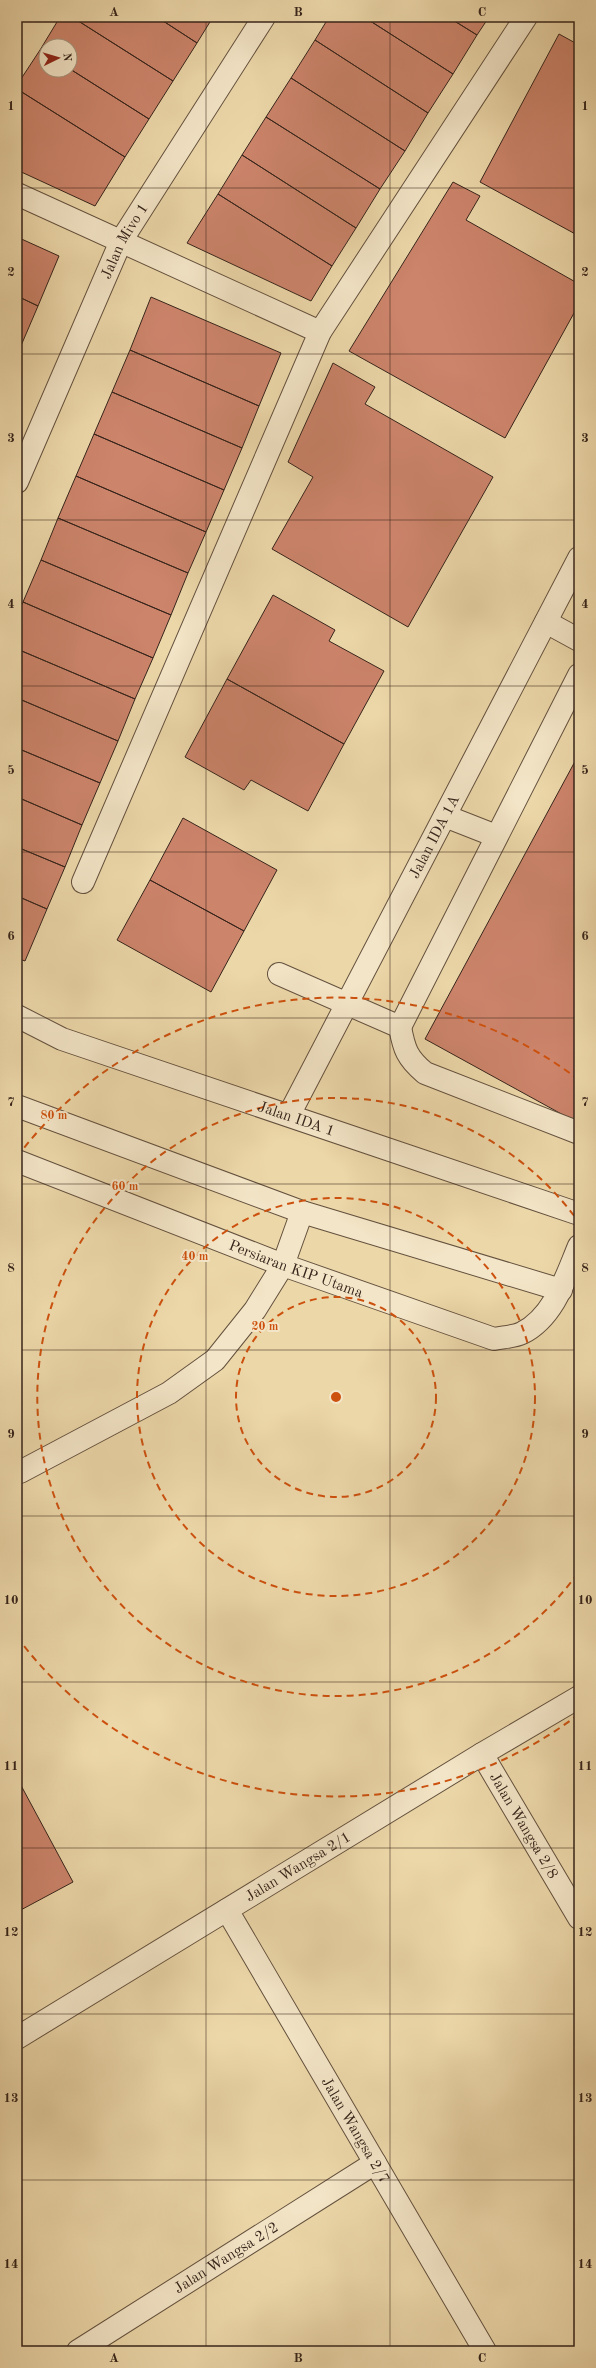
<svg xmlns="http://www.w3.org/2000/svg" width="596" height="2368" viewBox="0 0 596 2368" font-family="'Old Standard TT',serif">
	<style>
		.building { fill: #cc846b; stroke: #36241b }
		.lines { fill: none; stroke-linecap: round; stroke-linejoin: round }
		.minor-casing { stroke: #64513e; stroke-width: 24 }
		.minor { stroke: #f3e5c7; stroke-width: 22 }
		.grid { fill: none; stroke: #36241b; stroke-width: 1; stroke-opacity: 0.55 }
		.ring { fill: none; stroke: #cd510e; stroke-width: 2; stroke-dasharray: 7 5 }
		.labels { text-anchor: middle; stroke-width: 4; stroke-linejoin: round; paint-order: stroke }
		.street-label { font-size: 15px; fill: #36241b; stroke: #f3e5c7 }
		.centre { fill: #cd510e; stroke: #f3e5c7; stroke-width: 2 }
		.ring-label { font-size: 12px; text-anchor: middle; font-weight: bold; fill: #cd510e; stroke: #f3e5c7; stroke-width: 4; stroke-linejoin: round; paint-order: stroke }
		.neatline { fill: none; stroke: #36241b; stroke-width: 1.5 }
		.grid-label { font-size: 13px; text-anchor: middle; font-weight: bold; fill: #36241b }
	</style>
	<rect width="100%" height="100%" fill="#ecd7a9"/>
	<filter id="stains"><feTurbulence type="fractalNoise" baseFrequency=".005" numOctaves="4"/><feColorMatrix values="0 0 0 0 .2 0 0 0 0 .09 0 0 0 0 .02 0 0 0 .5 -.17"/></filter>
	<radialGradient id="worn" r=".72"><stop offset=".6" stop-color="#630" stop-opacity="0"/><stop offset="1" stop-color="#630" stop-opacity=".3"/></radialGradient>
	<path class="building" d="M 60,17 L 72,17 L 173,81 L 149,119 L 70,69 L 70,46 L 46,46 L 46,54 L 40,50 Z
		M 72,17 L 157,17 L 197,43 L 173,81 Z
		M 157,17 L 213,17 L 197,43 Z
		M 329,17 L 364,17 L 453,74 L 428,113 L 315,40 Z
		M 364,17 L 448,17 L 477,35 L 453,74 Z
		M 448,17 L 489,17 L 477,35 Z
		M 559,34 L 579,45 L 579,236 L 480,182 Z
		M 315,40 L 428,113 L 405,151 L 291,78 Z
		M 40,50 L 46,54 L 46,70 L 70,69 L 149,119 L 125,157 L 17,89 L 17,85 Z
		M 291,78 L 405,151 L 380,189 L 266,117 Z
		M 17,89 L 125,157 L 95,206 L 17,170 Z
		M 266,117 L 380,189 L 356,228 L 242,155 Z
		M 242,155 L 356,228 L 332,266 L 218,194 Z
		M 453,182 L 480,196 L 466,220 L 579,284 L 579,304 L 505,438 L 349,351 Z
		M 218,194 L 332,266 L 311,301 L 187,243 Z
		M 17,237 L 59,256 L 38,306 L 17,296 Z
		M 17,296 L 38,306 L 20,348 L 17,347 Z
		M 151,297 L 281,353 L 259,406 L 130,350 Z
		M 130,350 L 259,406 L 242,448 L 112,392 Z
		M 333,363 L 375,387 L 365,404 L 493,477 L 408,627 L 272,549 L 313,477 L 288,462 Z
		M 112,392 L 242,448 L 224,490 L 94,434 Z
		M 94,434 L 224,490 L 206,532 L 76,476 Z
		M 76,476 L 206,532 L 188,573 L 58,518 Z
		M 58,518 L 188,573 L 171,615 L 41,560 Z
		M 41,560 L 171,615 L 153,658 L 23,602 Z
		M 273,595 L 335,630 L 329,641 L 384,671 L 344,744 L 227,679 Z
		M 23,602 L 153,658 L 135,699 L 17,649 L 17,616 Z
		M 17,649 L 135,699 L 118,741 L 17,698 Z
		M 227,679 L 344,744 L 308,811 L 251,780 L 244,790 L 185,757 Z
		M 17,698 L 118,741 L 100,783 L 17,748 Z
		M 17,748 L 100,783 L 82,825 L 17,797 Z
		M 579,754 L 579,1116 L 576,1122 L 425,1039 Z
		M 17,797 L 82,825 L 65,867 L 17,847 Z
		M 183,818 L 277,870 L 244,931 L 150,880 Z
		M 17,847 L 65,867 L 47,909 L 17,896 Z
		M 150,880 L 244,931 L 211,992 L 117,940 Z
		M 17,896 L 47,909 L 25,961 L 17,958 Z
		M 17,1778 L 73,1882 L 17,1912 Z"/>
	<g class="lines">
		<g class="minor-casing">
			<g id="minor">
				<path d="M 17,194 L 320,332"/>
				<path id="s1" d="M 17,482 L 121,241 L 264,17"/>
				<path d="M 546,622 L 579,640"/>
				<path d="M 445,816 L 496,836"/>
				<path d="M 83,882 L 320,332 L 526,17"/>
				<path d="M 279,974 L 400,1027 C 404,1049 407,1058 425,1073 L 579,1133"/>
				<path id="s2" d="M 17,1016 L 62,1039 L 579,1214"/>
				<path d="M 400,1027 L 579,675"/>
				<path d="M 17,1106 L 302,1212 L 561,1290"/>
				<path id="s3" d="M 289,1115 L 579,558"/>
				<path id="s4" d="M 17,1161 L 283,1265 L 494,1339 C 503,1337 514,1337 522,1333 C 554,1317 566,1277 579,1246"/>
				<path d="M 20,1472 L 169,1393 L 215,1360 L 255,1310 L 283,1265 L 302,1212"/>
				<path id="s5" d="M 482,1754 L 579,1918"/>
				<path id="s6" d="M 227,1910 L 485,2351"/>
				<path id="s7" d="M 17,2038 L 482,1754 L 579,1697"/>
				<path id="s8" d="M 78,2351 L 375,2163"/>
			</g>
		</g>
		<use href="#minor" class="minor"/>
	</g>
	<path class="grid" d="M 206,17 L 206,2351M 390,17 L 390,2351M 17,188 L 579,188M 17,354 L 579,354M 17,520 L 579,520M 17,686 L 579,686M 17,852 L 579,852M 17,1018 L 579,1018M 17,1184 L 579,1184M 17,1350 L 579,1350M 17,1516 L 579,1516M 17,1682 L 579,1682M 17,1848 L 579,1848M 17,2014 L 579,2014M 17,2180 L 579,2180"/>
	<g class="ring">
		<circle cx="336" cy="1397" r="100"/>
		<circle cx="336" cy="1397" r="199"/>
		<path d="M578 1573A299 299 0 1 1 578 1221"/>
		<path d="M579 1714A399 399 0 0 1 17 1637M17 1157A399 399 0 0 1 579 1080"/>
	</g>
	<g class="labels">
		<g class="street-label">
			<text dy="5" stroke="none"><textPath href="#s1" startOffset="264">Jalan Mivo 1</textPath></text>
			<text dy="5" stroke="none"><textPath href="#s3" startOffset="314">Jalan IDA 1A</textPath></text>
			<text dy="5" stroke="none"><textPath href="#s2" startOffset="298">Jalan IDA 1</textPath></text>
			<text dy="5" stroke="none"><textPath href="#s4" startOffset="299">Persiaran KIP Utama</textPath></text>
			<text dy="5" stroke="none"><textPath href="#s5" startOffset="83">Jalan Wangsa 2/8</textPath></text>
			<text dy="5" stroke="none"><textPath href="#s7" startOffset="329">Jalan Wangsa 2/1</textPath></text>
			<text dy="5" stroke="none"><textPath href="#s6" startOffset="255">Jalan Wangsa 2/7</textPath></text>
			<text dy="5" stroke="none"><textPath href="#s8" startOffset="175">Jalan Wangsa 2/2</textPath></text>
		</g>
	</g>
	<circle cx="336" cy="1397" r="6" class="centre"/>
	<g class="ring-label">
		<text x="54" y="1119">80 m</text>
		<text x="125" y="1190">60 m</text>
		<text x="195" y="1260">40 m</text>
		<text x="265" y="1330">20 m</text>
	</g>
	<rect width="596" height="2368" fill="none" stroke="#ecd7a9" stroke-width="44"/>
	<g transform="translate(58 58) rotate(85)"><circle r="19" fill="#f3e5c7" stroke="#a79882"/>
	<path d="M0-3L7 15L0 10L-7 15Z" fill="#8f2418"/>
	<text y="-6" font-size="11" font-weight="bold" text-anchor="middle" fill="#36241b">N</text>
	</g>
	<rect x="22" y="22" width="552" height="2324" class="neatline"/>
	<g class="grid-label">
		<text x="114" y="16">A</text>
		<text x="298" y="16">B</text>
		<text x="482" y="16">C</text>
		<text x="11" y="110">1</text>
		<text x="585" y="110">1</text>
		<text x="11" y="276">2</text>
		<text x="585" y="276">2</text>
		<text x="11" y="442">3</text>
		<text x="585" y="442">3</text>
		<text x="11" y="608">4</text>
		<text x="585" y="608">4</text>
		<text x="11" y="774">5</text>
		<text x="585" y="774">5</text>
		<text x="11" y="940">6</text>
		<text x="585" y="940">6</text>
		<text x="11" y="1106">7</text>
		<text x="585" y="1106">7</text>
		<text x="11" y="1272">8</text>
		<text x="585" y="1272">8</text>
		<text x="11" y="1438">9</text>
		<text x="585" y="1438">9</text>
		<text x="11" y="1604">10</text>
		<text x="585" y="1604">10</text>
		<text x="11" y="1770">11</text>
		<text x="585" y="1770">11</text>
		<text x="11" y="1936">12</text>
		<text x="585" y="1936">12</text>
		<text x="11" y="2102">13</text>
		<text x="585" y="2102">13</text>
		<text x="11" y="2268">14</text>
		<text x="585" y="2268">14</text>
		<text x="114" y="2362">A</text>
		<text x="298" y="2362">B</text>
		<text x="482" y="2362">C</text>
	</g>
	<rect width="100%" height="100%" filter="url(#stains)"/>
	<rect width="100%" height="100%" fill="url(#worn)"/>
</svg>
